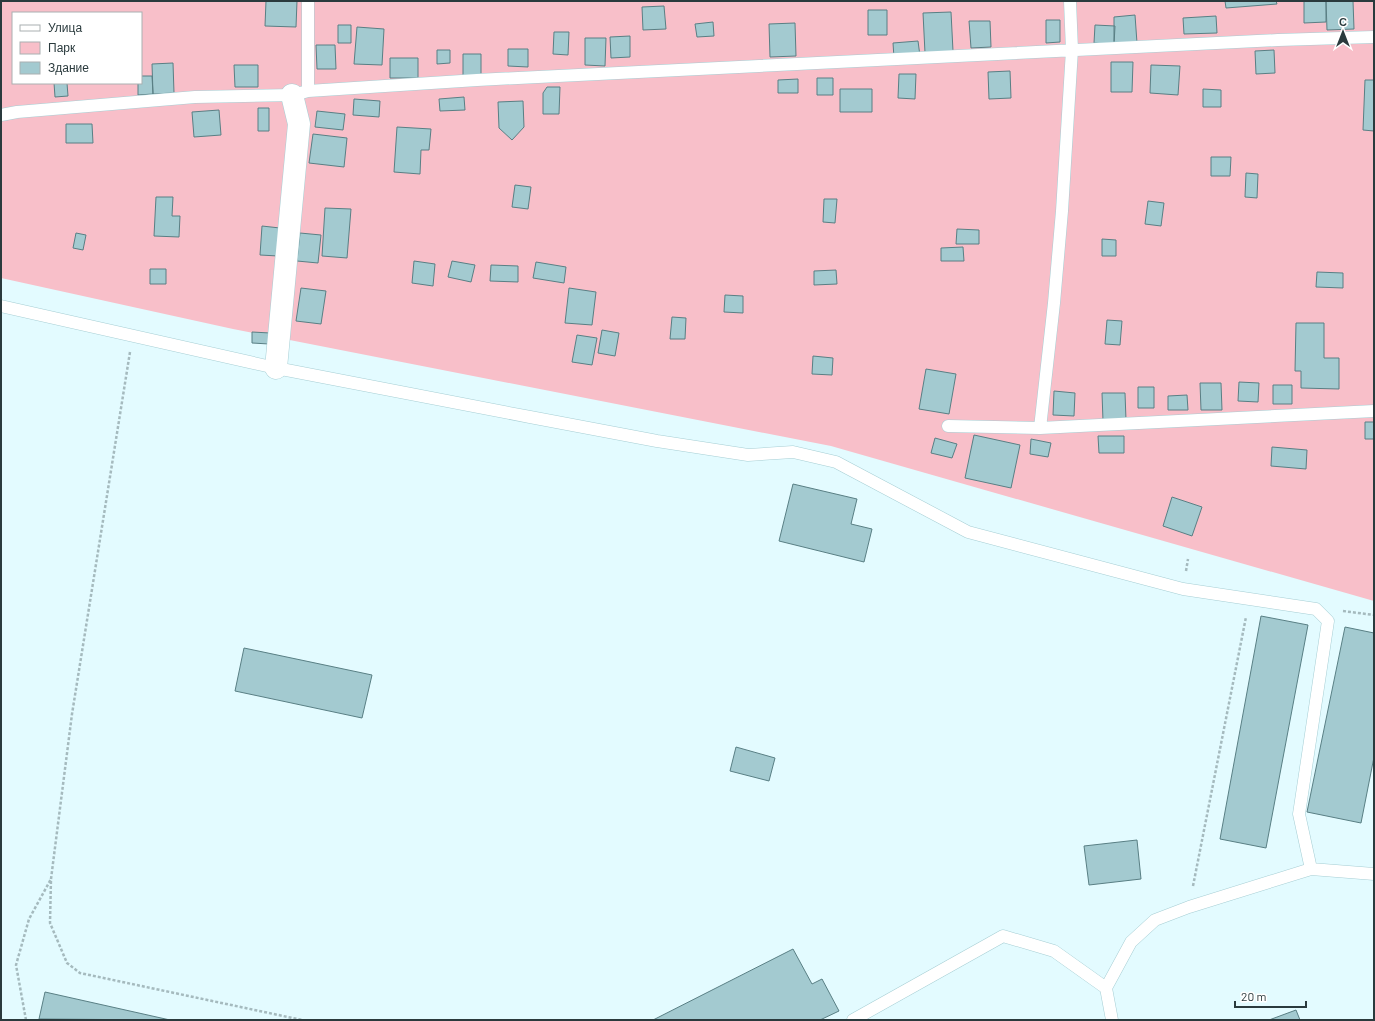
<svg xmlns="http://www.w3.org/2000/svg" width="1375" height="1021" viewBox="0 0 1375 1021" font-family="Barlow,sans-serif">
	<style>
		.green { fill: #f8bfc9; fill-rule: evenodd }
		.building { fill: #a3cad0; stroke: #597f84 }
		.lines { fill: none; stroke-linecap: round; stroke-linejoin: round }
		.lane-casing { stroke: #a6ced4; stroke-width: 13 }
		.street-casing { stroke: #a6ced4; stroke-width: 23 }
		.path { stroke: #a5babe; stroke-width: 2.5; stroke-dasharray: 3 2; stroke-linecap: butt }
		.lane { stroke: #fff; stroke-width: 12 }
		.street { stroke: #fff; stroke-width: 22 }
	</style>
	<rect width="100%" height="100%" fill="#e3fbff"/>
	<path class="green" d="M 1,1 L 1374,1 L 1374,601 L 831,446 L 233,329 L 1,278 ZM 13,13 L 141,13 L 141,83 L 13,83 Z"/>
	<path class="building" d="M 266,1 L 297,1 L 296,27 L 265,26 Z
		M 1225,1 L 1276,1 L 1277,4 L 1226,8 Z
		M 1304,1 L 1326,1 L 1326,22 L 1304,23 Z
		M 1326,1 L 1353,1 L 1354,29 L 1327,30 Z
		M 664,6 L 666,29 L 643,30 L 642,7 Z
		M 868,10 L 887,10 L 887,35 L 868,35 Z
		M 951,12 L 953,51 L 925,53 L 923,13 Z
		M 1135,15 L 1137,43 L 1114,45 L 1114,17 Z
		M 1216,16 L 1217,33 L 1184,34 L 1183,18 Z
		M 1046,20 L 1060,20 L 1060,42 L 1046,43 Z
		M 969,21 L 990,21 L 991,47 L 971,48 Z
		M 713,22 L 714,36 L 697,37 L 695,24 Z
		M 795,23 L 796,56 L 770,57 L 769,24 Z
		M 338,25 L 351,25 L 351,43 L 338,43 Z
		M 1095,25 L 1115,26 L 1114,45 L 1094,43 Z
		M 357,27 L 384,29 L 382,65 L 354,64 Z
		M 554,32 L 569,32 L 568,55 L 553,54 Z
		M 630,36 L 630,57 L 611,58 L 610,37 Z
		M 585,38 L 606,38 L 605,66 L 585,65 Z
		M 918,41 L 920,56 L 894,58 L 893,43 Z
		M 316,45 L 335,45 L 336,69 L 317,69 Z
		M 508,49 L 528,49 L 528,67 L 508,66 Z
		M 437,50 L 450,50 L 450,63 L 437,64 Z
		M 1274,50 L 1275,73 L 1256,74 L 1255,51 Z
		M 463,54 L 481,54 L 481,76 L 463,76 Z
		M 390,58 L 418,58 L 418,78 L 390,78 Z
		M 1111,62 L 1133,62 L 1132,92 L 1111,92 Z
		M 173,63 L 174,93 L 153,94 L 152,64 Z
		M 234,65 L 258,65 L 258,87 L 235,87 Z
		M 1151,65 L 1180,66 L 1178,95 L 1150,93 Z
		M 1010,71 L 1011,98 L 989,99 L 988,72 Z
		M 899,74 L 916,74 L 915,99 L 898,98 Z
		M 141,76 L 152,76 L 153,94 L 138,95 L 138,83 L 141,83 Z
		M 817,78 L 833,78 L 833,95 L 817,95 Z
		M 798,79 L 798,93 L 778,93 L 778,80 Z
		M 1365,80 L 1374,80 L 1374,131 L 1363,130 Z
		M 54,83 L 67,83 L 68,96 L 55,97 Z
		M 547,87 L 560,87 L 559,114 L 543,114 L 543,93 Z
		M 840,89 L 872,89 L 872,112 L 840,112 Z
		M 1203,89 L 1221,90 L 1221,107 L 1203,107 Z
		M 464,97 L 465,110 L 440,111 L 439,99 Z
		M 354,99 L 380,101 L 379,117 L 353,115 Z
		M 523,101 L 524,127 L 512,140 L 499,128 L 498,102 Z
		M 258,108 L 269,108 L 269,131 L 258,131 Z
		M 219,110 L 221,135 L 194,137 L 192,112 Z
		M 317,111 L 345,114 L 343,130 L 315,127 Z
		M 66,124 L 92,124 L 93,143 L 66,143 Z
		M 397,127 L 431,129 L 429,150 L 421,150 L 420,174 L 394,172 Z
		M 313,134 L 347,138 L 344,167 L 309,163 Z
		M 1211,157 L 1231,157 L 1230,176 L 1211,176 Z
		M 1246,173 L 1258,174 L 1257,198 L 1245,197 Z
		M 515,185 L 531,187 L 528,209 L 512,207 Z
		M 156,197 L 173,197 L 172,216 L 180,216 L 179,237 L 154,236 Z
		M 824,199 L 837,199 L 835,223 L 823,222 Z
		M 1148,201 L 1164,203 L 1161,226 L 1145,224 Z
		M 325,208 L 351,209 L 347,258 L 322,256 Z
		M 262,226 L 280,228 L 278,256 L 260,255 Z
		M 957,229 L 979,230 L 979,244 L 956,244 Z
		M 76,233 L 86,235 L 83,250 L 73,248 Z
		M 300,233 L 321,235 L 318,263 L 297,261 Z
		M 1102,239 L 1116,240 L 1116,256 L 1102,256 Z
		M 963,247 L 964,261 L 941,261 L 941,248 Z
		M 414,261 L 435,264 L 433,286 L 412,283 Z
		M 452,261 L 475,265 L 471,282 L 448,277 Z
		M 536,262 L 566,267 L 564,283 L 533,278 Z
		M 491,265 L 518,266 L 518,282 L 490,281 Z
		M 150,269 L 166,269 L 166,284 L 150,284 Z
		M 836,270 L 837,284 L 814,285 L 814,271 Z
		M 1317,272 L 1343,273 L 1343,288 L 1316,287 Z
		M 301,288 L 326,291 L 321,324 L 296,321 Z
		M 569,288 L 596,292 L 592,325 L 565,323 Z
		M 725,295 L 743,296 L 743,313 L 724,312 Z
		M 672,317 L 686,318 L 685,339 L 670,339 Z
		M 1107,320 L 1122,321 L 1120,345 L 1105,344 Z
		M 1296,323 L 1324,323 L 1324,358 L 1339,358 L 1339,389 L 1301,388 L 1301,371 L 1295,371 Z
		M 602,330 L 619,333 L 615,356 L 598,353 Z
		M 252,332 L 270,333 L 269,344 L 252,343 Z
		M 577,335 L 597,338 L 592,365 L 572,362 Z
		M 813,356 L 833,358 L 832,375 L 812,374 Z
		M 926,369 L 956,374 L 949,414 L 919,409 Z
		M 1239,382 L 1259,383 L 1258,402 L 1238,401 Z
		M 1200,383 L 1221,383 L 1222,410 L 1201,410 Z
		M 1273,385 L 1292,385 L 1292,404 L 1273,404 Z
		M 1138,387 L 1154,387 L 1154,408 L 1138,408 Z
		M 1054,391 L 1075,393 L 1074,416 L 1053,415 Z
		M 1102,393 L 1125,393 L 1126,420 L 1103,421 Z
		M 1187,395 L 1188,410 L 1168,410 L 1168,396 Z
		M 1365,422 L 1374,422 L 1374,439 L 1365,439 Z
		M 974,435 L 1020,445 L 1011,488 L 965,478 Z
		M 1098,436 L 1124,436 L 1124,453 L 1099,453 Z
		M 935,438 L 957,444 L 952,458 L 931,453 Z
		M 1031,439 L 1051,443 L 1048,457 L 1030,454 Z
		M 1272,447 L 1307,450 L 1306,469 L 1271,466 Z
		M 793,484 L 857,499 L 851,524 L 872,529 L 864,562 L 779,541 Z
		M 1172,497 L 1202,507 L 1192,536 L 1163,526 Z
		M 1261,616 L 1308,625 L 1266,848 L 1220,839 Z
		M 1345,627 L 1374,633 L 1374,757 L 1361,823 L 1307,812 Z
		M 244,648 L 372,675 L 362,718 L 235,691 Z
		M 736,747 L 775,758 L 769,781 L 730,771 Z
		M 1137,840 L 1141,879 L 1089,885 L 1084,846 Z
		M 793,949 L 812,984 L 822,979 L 839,1011 L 820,1020 L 653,1020 Z
		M 45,992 L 170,1020 L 39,1019 Z
		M 1296,1010 L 1300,1020 L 1269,1020 Z"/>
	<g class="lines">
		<g class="lane-casing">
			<path id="lane" d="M 301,93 L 308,91 L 308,1
				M 1,115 L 17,112 L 195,97 L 292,95 L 308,91 L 477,80 L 1278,40 L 1374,37
				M 1,306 L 276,368 L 530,417 L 657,441 L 748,455 L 793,452 L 836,462 L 968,532 L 1183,589 L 1316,609 L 1328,621 L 1299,814 L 1311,869
				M 948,426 L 1040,428 L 1374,411
				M 1040,428 L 1054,303 L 1062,211 L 1072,50 L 1070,1
				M 853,1020 L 1003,936 L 1054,951 L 1106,988
				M 1112,1020 L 1106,988 L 1131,942 L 1155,920 L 1189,907 L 1311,869 L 1374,874"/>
		</g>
		<g class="street-casing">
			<path id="street" d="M 276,368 L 299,124 L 292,95"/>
		</g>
		<path class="path" d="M 130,352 L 72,714 L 51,879 L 50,923 L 67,963 L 80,973 L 302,1020
			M 1186,571 L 1188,559
			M 1343,611 L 1374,615
			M 1193,886 L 1246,617
			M 26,1020 L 16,965 L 29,919 L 51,879"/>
		<use href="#lane" class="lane"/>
		<use href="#street" class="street"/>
	</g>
	<rect width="1375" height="1021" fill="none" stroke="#2a3a3d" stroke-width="4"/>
	<rect x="12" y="12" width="130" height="72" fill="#ffffff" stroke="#aab0b1"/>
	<rect x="20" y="25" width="20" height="6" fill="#ffffff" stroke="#aab0b1"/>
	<text x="48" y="32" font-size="12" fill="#2a3a3d">Улица</text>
	<rect x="20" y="42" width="20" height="12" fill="#f8bfc9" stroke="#aab0b1"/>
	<text x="48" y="52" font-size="12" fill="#2a3a3d">Парк</text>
	<rect x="20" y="62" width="20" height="12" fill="#a3cad0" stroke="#aab0b1"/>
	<text x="48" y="72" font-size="12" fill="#2a3a3d">Здание</text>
	<g transform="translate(1343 32)" stroke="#ffffff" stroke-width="3" paint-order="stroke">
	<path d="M0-3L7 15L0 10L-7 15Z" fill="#2a3a3d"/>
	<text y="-6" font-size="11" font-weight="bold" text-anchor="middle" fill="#2a3a3d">С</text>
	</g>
	<path d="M1235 1001v6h71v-6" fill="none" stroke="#2a3a3d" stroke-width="2"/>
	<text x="1241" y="1001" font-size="12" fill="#2a3a3d" stroke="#ffffff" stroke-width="3" paint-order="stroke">20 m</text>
</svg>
